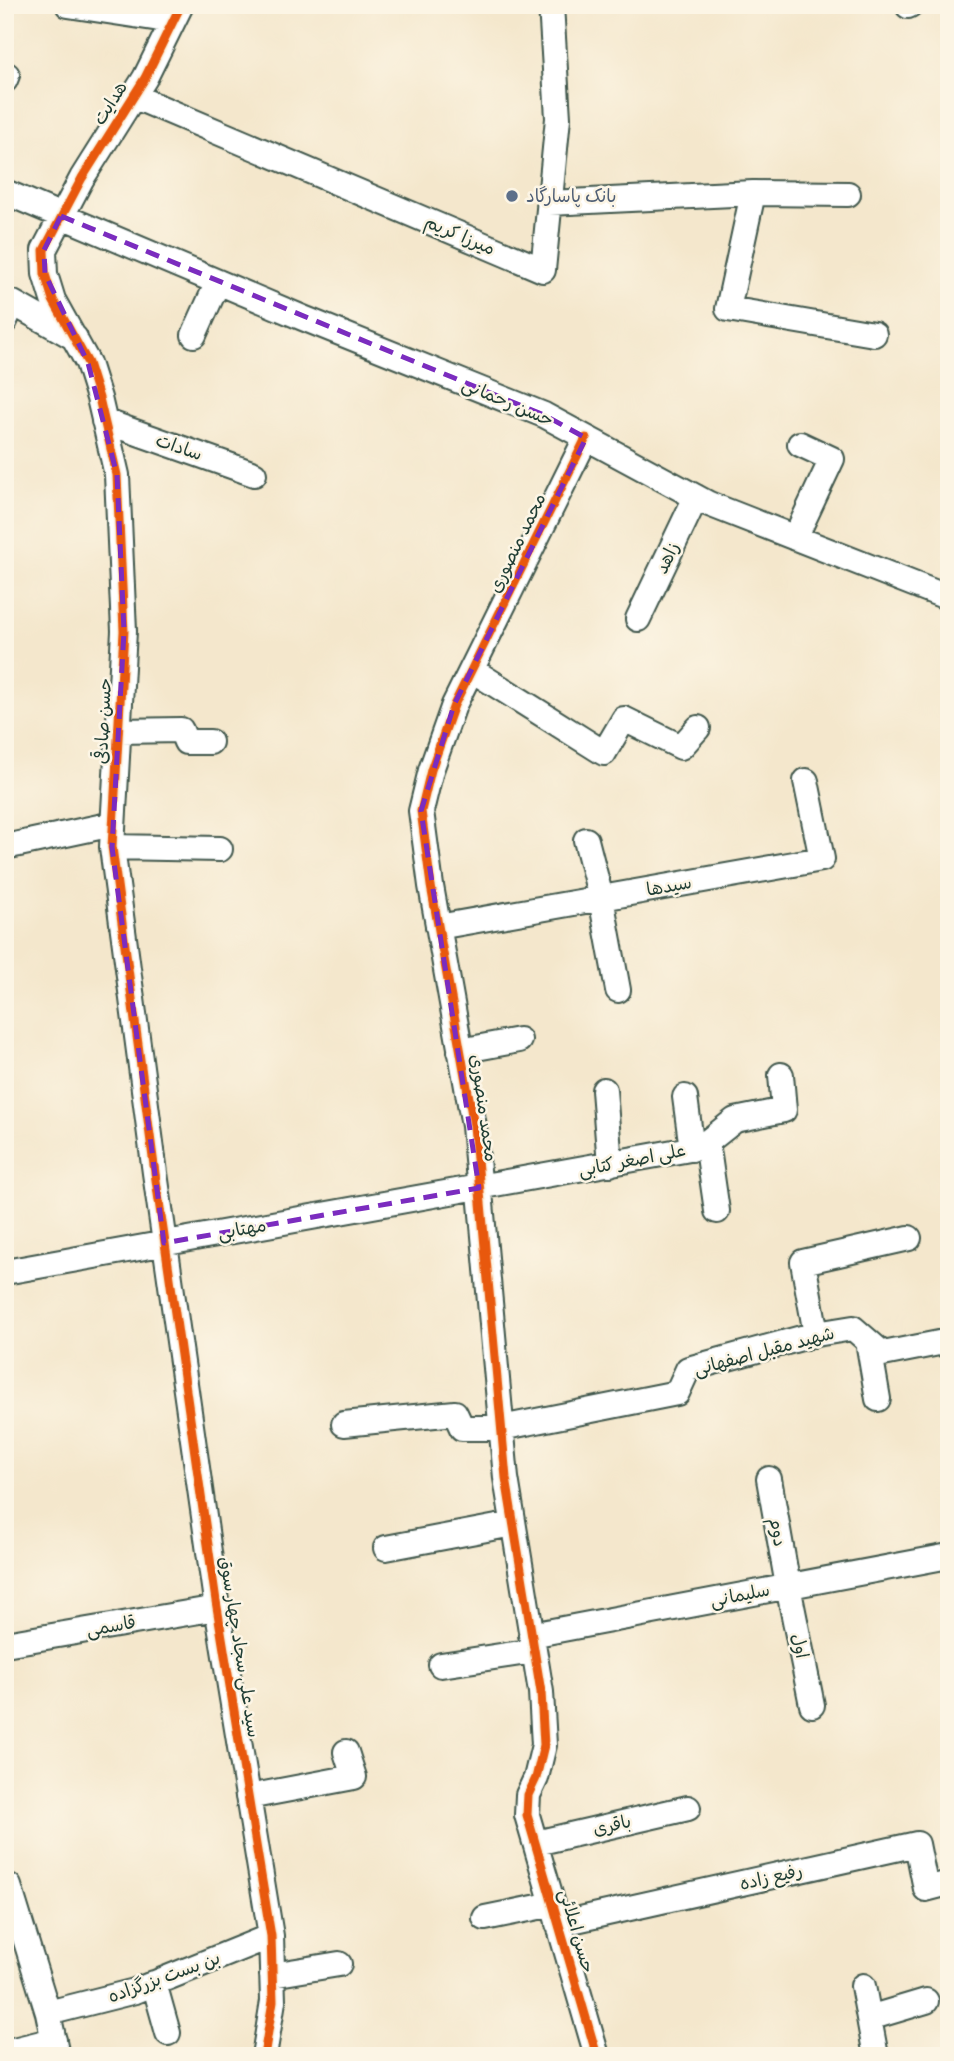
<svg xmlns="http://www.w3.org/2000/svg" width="954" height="2061" viewBox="0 0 954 2061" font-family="Delius,'Playpen Sans Arabic',sans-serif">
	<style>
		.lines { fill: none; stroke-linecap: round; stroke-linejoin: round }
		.street-casing { stroke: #3f564b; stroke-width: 28 }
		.street { stroke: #fff; stroke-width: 24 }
		.cycleway-casing { stroke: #fcf5e5; stroke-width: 13 }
		.cycleway { stroke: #e8590c; stroke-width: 9 }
		.marked { fill: none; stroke: #7b2cbf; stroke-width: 5; stroke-dasharray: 14 9; stroke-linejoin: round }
		.service-dot { fill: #5c6f8a; stroke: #fcf5e5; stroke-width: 2.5 }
		.labels { text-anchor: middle; stroke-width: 5; stroke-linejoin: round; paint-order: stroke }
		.street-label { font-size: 18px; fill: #1f3d34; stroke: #fcf5e5 }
		.service-label { font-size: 18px; fill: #4e5e75; stroke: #fcf5e5; text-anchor: start }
	</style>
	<rect width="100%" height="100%" fill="#fcf5e5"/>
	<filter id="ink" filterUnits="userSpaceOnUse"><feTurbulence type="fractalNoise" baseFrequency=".0143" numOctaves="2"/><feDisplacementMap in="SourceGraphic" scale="14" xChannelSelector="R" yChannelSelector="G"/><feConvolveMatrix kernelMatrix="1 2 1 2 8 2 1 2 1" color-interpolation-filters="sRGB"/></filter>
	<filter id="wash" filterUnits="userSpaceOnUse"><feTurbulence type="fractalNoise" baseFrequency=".00686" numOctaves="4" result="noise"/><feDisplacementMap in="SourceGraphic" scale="28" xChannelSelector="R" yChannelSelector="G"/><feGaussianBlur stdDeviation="1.57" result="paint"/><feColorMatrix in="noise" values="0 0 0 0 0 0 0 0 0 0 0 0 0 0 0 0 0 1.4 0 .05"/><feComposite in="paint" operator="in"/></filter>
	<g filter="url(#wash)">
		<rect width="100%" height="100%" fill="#f4e7cc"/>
	</g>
	<g filter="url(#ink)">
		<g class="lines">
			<g class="street-casing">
				<path id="street" d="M 68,5 L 173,21
					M 181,5 L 145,78 L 82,178 L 44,250 L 45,274 L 53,300 L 88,363 L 99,398 L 117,475 L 124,631 L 112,847 L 155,1173 L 216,1601 L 271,1936 L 273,2001 L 264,2056
					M 908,6 L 910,5
					M 5,80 L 7,75
					M 133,96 L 543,270 L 558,118 L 551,5
					M 5,192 L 303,318 L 544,415 L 709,504 L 949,598
					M 753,193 L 728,309 L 874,334
					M 549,203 L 753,193 L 848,194
					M 5,321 L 13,303 L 75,338
					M 194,335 L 218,282
					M 104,421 L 254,474
					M 586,438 L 454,705 L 431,770 L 421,811 L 431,886 L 474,1126 L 506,1478 L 541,1692 L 544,1745 L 536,1778 L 528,1795 L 527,1815 L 597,2056
					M 795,538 L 832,459 L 800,444
					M 638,619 L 696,497
					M 472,670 L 604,753 L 624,719 L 681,747 L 698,728
					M 118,731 L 181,730 L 186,742 L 210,742
					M 586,840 L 601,898 L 618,990
					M 5,847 L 113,824
					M 112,847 L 220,849
					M 438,927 L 822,859 L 806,781
					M 460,1051 L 519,1040
					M 604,1090 L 610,1164
					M 685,1097 L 692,1149
					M 707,1142 L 717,1211
					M 5,1272 L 701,1147 L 735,1120 L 784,1110 L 781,1075
					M 816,1334 L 803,1262 L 909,1238
					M 868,1341 L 878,1399
					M 344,1424 L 455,1413 L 462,1428 L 501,1428 L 677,1393 L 688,1369 L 816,1334 L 853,1328 L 883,1354 L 949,1341
					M 769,1479 L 788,1586 L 812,1705
					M 386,1548 L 513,1524
					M 531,1635 L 949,1556
					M 5,1644 L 217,1608
					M 441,1665 L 534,1651
					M 248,1797 L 354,1777 L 346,1752
					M 536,1843 L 688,1808
					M 5,1887 L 9,1886 L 48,2013 L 57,2056
					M 485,1918 L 553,1904
					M 558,1924 L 917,1844 L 926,1889 L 949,1883
					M 272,1975 L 339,1964
					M 154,1983 L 168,2033
					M 863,1986 L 876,2056
					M 48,2013 L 135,1991 L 271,1936
					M 869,2018 L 926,2001
					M 5,2052 L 54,2040"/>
			</g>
			<use href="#street" class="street"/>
			<g class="cycleway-casing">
				<path id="cycleway" d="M 181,5 L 145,78 L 82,178 L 44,250 L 45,274 L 53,300 L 88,363 L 99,398 L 117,475 L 124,631 L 112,847 L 155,1173 L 216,1601 L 271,1936 L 273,2001 L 264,2056
					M 586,438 L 454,705 L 431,770 L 421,811 L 431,886 L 474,1126 L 506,1478 L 541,1692 L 544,1745 L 536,1778 L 528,1795 L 527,1815 L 597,2056"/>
			</g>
			<use href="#cycleway" class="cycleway"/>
		</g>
	</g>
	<path class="marked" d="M 61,216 L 544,415 L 586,438 L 454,705 L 421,811 L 479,1188 L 164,1243 L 112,847 L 124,631 L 117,475 L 88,363 L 45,274 L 44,250 Z"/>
	<circle class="service-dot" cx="512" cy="196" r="7"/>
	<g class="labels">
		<g class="street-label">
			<text transform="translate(110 103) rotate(-58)" y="6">هدایت</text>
			<text transform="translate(460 235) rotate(23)" y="6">میرزا کریم</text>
			<text transform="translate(508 402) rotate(23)" y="6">حسن رحمانی</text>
			<text transform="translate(179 447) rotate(19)" y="6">سادات</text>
			<text transform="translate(517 543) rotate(-64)" y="6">محمد منصوری</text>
			<text transform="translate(667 558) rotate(-65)" y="6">زاهد</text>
			<text transform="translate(103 721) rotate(-87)" y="6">حسن صادقی</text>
			<text transform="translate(669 886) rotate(-10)" y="6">سیدها</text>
			<text transform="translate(484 1108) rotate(82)" y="6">محمد منصوری</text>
			<text transform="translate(632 1160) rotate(-11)" y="6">علی اصغر کتابی</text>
			<text transform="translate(242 1229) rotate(-10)" y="6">مهتابی</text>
			<text transform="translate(764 1351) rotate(-15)" y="6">شهید مقبل اصفهانی</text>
			<text transform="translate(778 1532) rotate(80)" y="6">دوم</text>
			<text transform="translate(740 1595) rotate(-11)" y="6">سلیمانی</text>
			<text transform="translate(111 1626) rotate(-10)" y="6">قاسمی</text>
			<text transform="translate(800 1646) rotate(78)" y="6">اول</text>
			<text transform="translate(240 1647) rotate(81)" y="6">سید علی سجاد چهار سوق</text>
			<text transform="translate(612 1825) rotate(-13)" y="6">باقری</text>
			<text transform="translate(771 1877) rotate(-13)" y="6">رفیع زاده</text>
			<text transform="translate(577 1931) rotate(74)" y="6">حسن اعلائی</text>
			<text transform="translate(164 1977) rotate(-20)" y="6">بن بست بزرگزاده</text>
		</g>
		<g class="service-label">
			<text x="526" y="202">بانک پاسارگاد</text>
		</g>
	</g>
	<rect width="954" height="2061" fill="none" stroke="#fcf5e5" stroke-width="28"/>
</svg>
